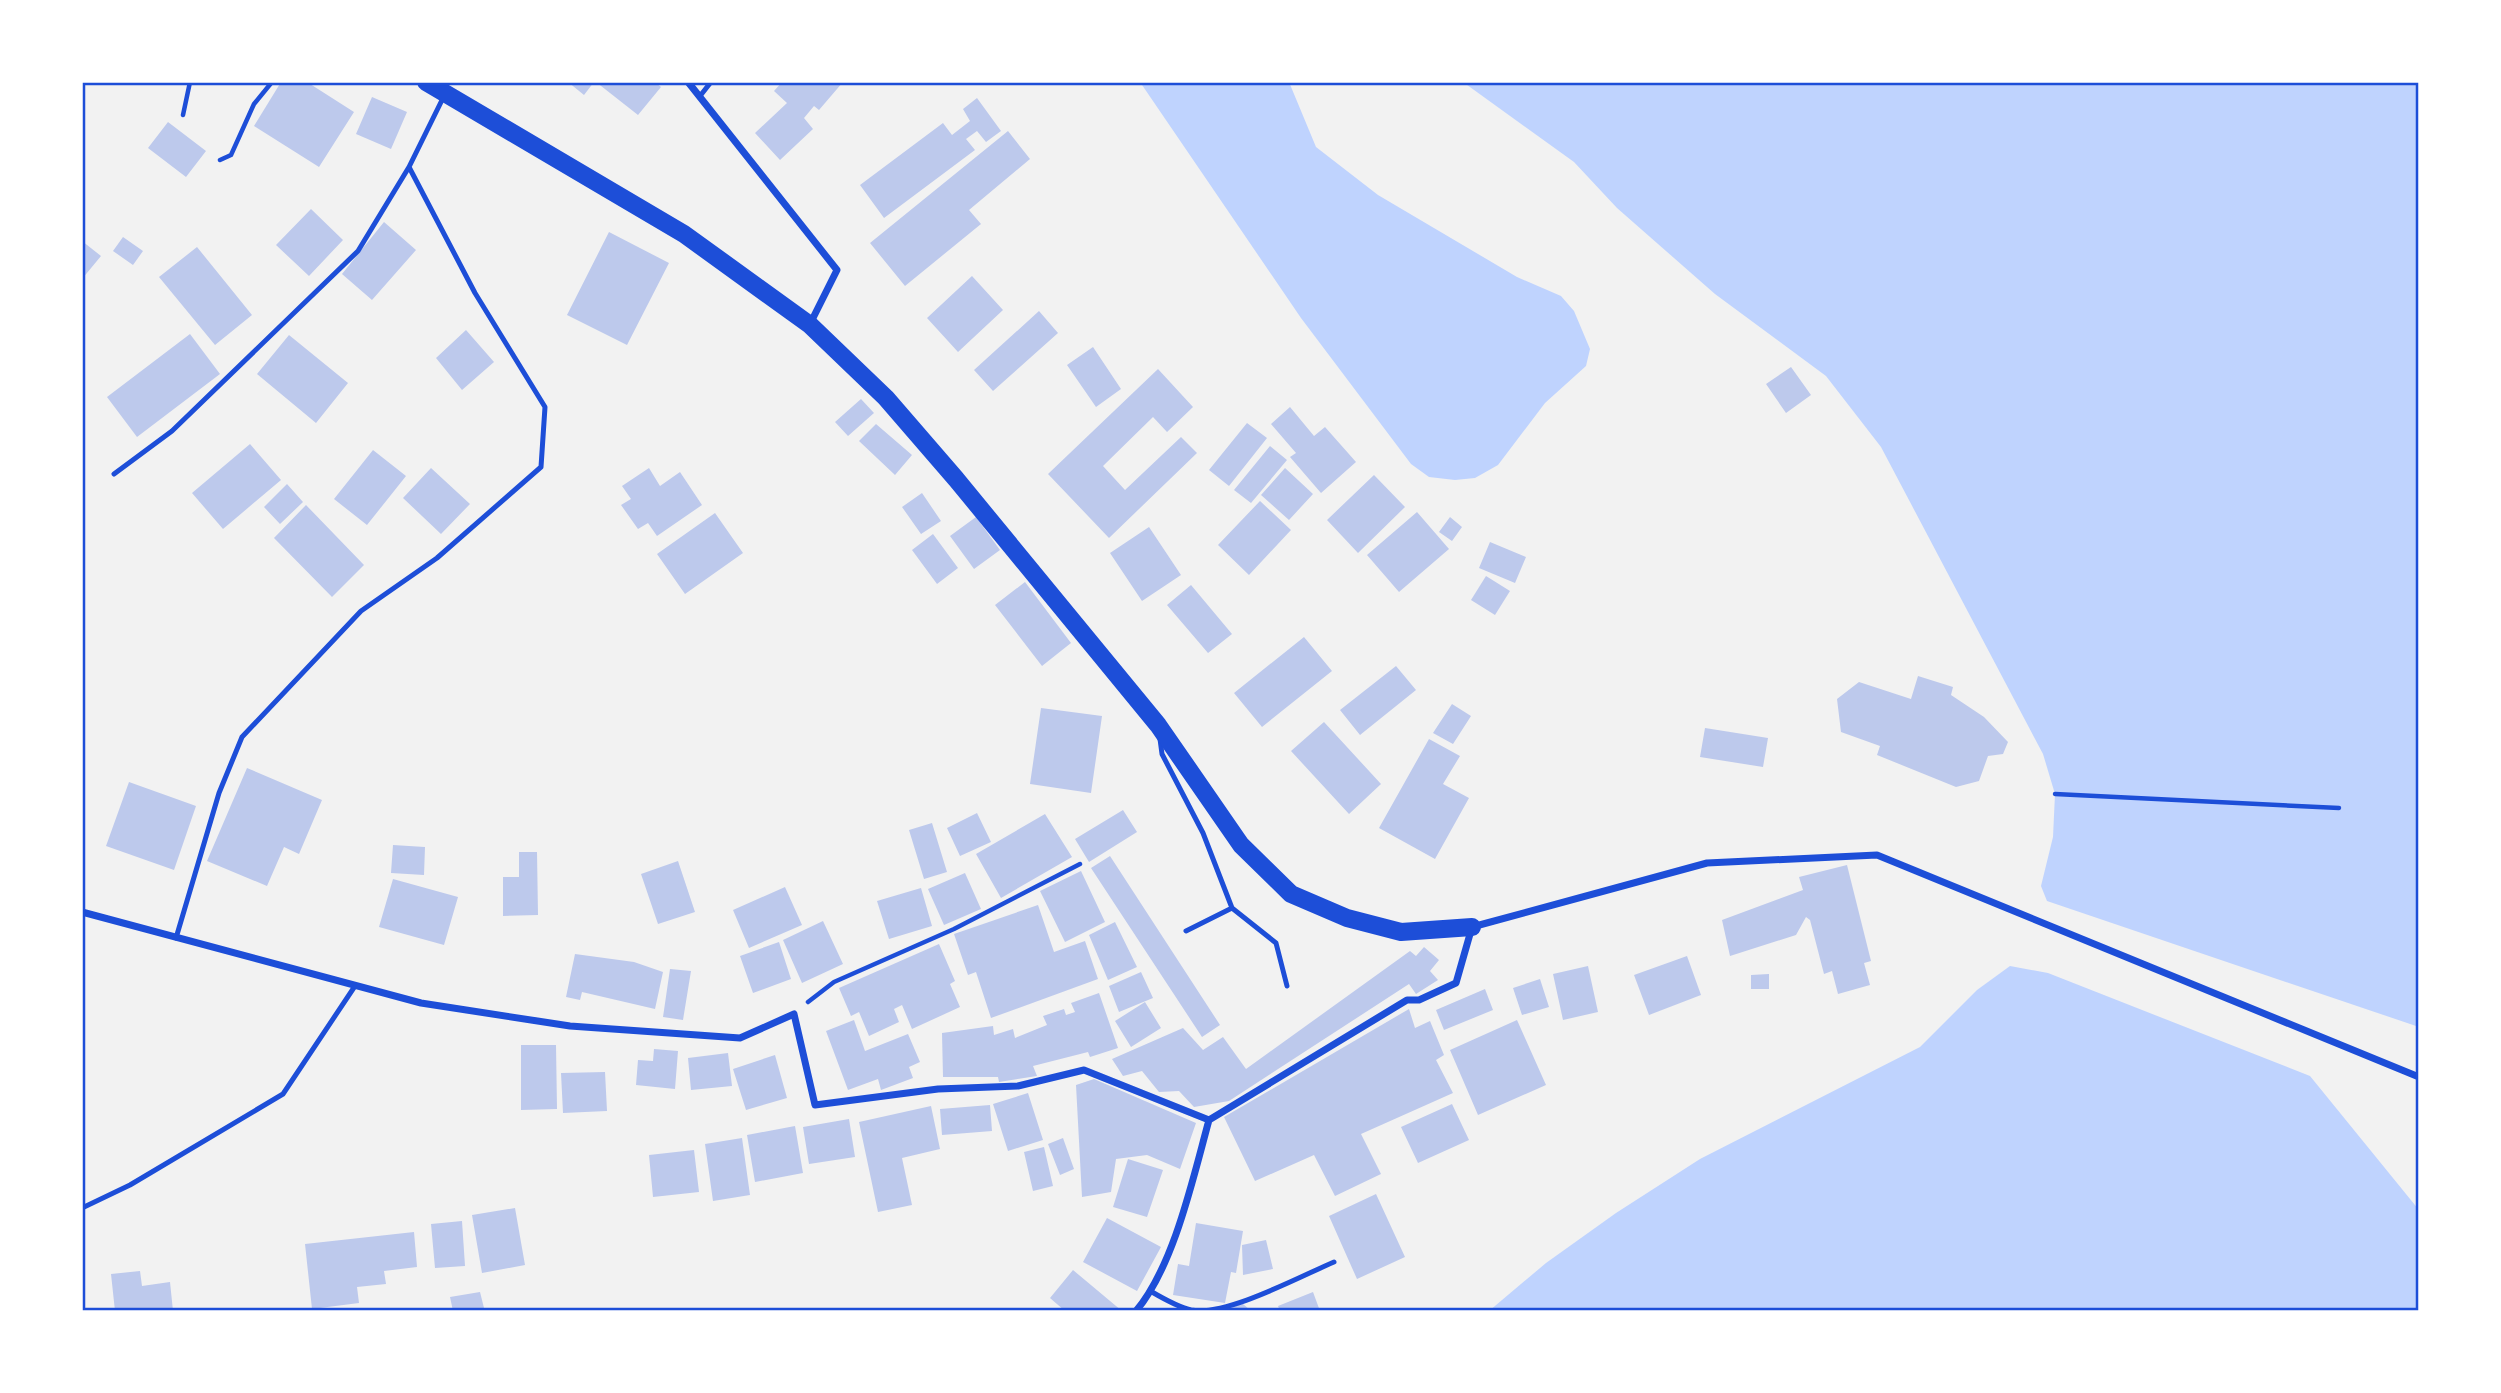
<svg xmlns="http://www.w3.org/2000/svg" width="2501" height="1393" viewBox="0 0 2501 1393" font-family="Lora,serif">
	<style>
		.water { fill: #bfd3fe }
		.building { fill: #bdc9ec }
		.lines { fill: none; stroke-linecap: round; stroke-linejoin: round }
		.path { stroke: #1d4ed8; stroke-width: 4.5 }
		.service { stroke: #1d4ed8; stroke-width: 5 }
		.minor { stroke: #1d4ed8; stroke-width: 7 }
		.primary { stroke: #1d4ed8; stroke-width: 18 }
		.neatline { fill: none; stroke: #1d4ed8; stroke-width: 2.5 }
	</style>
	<rect width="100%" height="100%" fill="#f2f2f2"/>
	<path class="water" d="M 1140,82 L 1289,82 L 1316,147 L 1378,195 L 1517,277 L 1561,296 L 1574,311 L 1590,349 L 1586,366 L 1545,403 L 1498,465 L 1475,478 L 1455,480 L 1429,477 L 1411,464 L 1301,318 Z
		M 1463,82 L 2419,82 L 2419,1027 L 2047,901 L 2041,886 L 2053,837 L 2055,794 L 2043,754 L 1881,447 L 1826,376 L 1715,294 L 1617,208 L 1574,162 Z
		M 2010,966 L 2048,973 L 2310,1076 L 2419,1210 L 2419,1311 L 1489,1311 L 1546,1263 L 1616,1213 L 1700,1159 L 1920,1047 L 1977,990 Z"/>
	<path class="building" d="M 281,82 L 307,82 L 354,112 L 319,167 L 254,126 Z
		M 568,82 L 594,82 L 584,95 Z
		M 596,82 L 655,82 L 661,87 L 638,115 Z
		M 782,82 L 843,82 L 819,110 L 814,106 L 804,118 L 813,129 L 780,160 L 755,133 L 787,103 L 774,91 Z
		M 372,97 L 407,112 L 391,149 L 356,134 Z
		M 977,98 L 1001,131 L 986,142 L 977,131 L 966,139 L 975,150 L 884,218 L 860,185 L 943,123 L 952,135 L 970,121 L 963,109 Z
		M 168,122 L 206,151 L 186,177 L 148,148 Z
		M 1008,131 L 1030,159 L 969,210 L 981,224 L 905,286 L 870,243 Z
		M 311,209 L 343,240 L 309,276 L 276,245 Z
		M 384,222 L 416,250 L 372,300 L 342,274 Z
		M 609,232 L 669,263 L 627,345 L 567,315 Z
		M 123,237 L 143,251 L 133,265 L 113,251 Z
		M 82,241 L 101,256 L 82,279 Z
		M 197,247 L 252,315 L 215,345 L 159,277 Z
		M 972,276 L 1003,310 L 958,352 L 927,318 Z
		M 1039,311 L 1058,333 L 993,391 L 974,370 Z
		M 466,330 L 494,362 L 462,390 L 436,358 Z
		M 190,334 L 220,374 L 137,437 L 107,397 Z
		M 289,335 L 348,383 L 316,423 L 257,374 Z
		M 1093,347 L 1121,389 L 1096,407 L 1067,365 Z
		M 1791,367 L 1811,395 L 1786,413 L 1766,384 Z
		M 1158,369 L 1193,407 L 1167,432 L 1153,417 L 1103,466 L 1125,490 L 1181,437 L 1197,453 L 1109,538 L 1048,474 Z
		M 861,399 L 874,413 L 848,436 L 835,422 Z
		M 1290,407 L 1314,436 L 1325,427 L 1356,462 L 1321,493 L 1290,457 L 1296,453 L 1271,424 Z
		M 1247,423 L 1267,438 L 1229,486 L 1209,470 Z
		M 876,424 L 912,455 L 895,475 L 859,441 Z
		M 250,444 L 281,480 L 223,529 L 192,493 Z
		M 1270,446 L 1287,460 L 1251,503 L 1234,490 Z
		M 373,450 L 406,476 L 367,525 L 334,499 Z
		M 431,468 L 470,504 L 441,534 L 403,498 Z
		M 649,468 L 660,486 L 680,472 L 702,505 L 657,536 L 648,523 L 638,529 L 621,505 L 631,499 L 622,486 Z
		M 1285,468 L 1313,494 L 1289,520 L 1261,495 Z
		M 1374,475 L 1405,507 L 1358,553 L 1327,520 Z
		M 287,484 L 303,502 L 280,524 L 264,507 Z
		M 922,493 L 941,521 L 921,534 L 902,507 Z
		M 1260,501 L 1291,530 L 1249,575 L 1218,545 Z
		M 306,505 L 364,565 L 332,597 L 274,538 Z
		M 1417,512 L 1449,549 L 1399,592 L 1367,555 Z
		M 715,513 L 743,553 L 685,594 L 657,554 Z
		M 976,517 L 1000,550 L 974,569 L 950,536 Z
		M 1450,517 L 1462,527 L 1452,541 L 1439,532 Z
		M 1149,527 L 1181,575 L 1142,601 L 1110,553 Z
		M 933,534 L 958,568 L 937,584 L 912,550 Z
		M 1490,542 L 1526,557 L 1515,583 L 1479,568 Z
		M 1486,576 L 1510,591 L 1495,615 L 1471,600 Z
		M 1025,582 L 1071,643 L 1042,666 L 995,605 Z
		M 1191,585 L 1232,634 L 1208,653 L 1167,605 Z
		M 1304,637 L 1332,671 L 1262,727 L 1234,693 Z
		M 1396,666 L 1416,690 L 1360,735 L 1340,710 Z
		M 1918,676 L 1953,687 L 1951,695 L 1984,717 L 2008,742 L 2003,754 L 1988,756 L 1979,781 L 1956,787 L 1877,755 L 1880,746 L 1841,732 L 1837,699 L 1859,682 L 1911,699 Z
		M 1452,704 L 1471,716 L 1453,744 L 1433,733 Z
		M 1041,708 L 1102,716 L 1091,793 L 1030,784 Z
		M 1324,722 L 1381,784 L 1349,814 L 1291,751 Z
		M 1705,728 L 1768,738 L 1763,767 L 1700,757 Z
		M 1429,739 L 1460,756 L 1443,784 L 1469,798 L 1435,859 L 1379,828 Z
		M 247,768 L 322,800 L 299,854 L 284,847 L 267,886 L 207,861 Z
		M 129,782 L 196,806 L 174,870 L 106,846 Z
		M 1123,810 L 1137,832 L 1089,862 L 1075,839 Z
		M 977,813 L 991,842 L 960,856 L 947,828 Z
		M 1045,814 L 1072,857 L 1001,898 L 976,854 Z
		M 932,823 L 947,872 L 924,879 L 909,830 Z
		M 393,845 L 425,847 L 424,875 L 391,873 Z
		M 519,852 L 537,852 L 538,915 L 503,916 L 503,877 L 519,877 Z
		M 1110,856 L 1220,1025 L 1202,1037 L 1091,868 Z
		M 678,861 L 695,912 L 658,924 L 641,874 Z
		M 1847,865 L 1871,961 L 1864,963 L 1870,985 L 1838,994 L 1832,971 L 1824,974 L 1810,920 L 1806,917 L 1796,935 L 1730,956 L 1722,920 L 1803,890 L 1799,877 Z
		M 1081,871 L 1105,922 L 1065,942 L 1040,891 Z
		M 965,873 L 981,909 L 944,925 L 928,889 Z
		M 393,879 L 458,897 L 444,945 L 379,927 Z
		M 785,887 L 802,925 L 749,948 L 733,910 Z
		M 921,888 L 932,926 L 889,939 L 877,901 Z
		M 1038,905 L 1054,952 L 1085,941 L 1098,979 L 991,1018 L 976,972 L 968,975 L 954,934 Z
		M 823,921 L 843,964 L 802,983 L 783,940 Z
		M 1115,922 L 1137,967 L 1108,980 L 1089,935 Z
		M 779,942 L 791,979 L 753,993 L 740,956 Z
		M 939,944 L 955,981 L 950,984 L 960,1007 L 912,1029 L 902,1005 L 894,1009 L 899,1022 L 869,1036 L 859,1012 L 851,1016 L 839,988 Z
		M 1424,947 L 1439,960 L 1430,971 L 1438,980 L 1416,994 L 1409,984 L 1229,1101 L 1194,1107 L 1179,1091 L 1159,1092 L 1142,1071 L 1123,1076 L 1112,1059 L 1183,1028 L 1203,1050 L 1223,1037 L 1246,1069 L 1410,951 L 1416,956 Z
		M 575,954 L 634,962 L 663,972 L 655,1009 L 582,992 L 580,1000 L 566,997 Z
		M 1687,956 L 1701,995 L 1649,1015 L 1634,975 Z
		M 1588,966 L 1598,1012 L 1563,1020 L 1553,974 Z
		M 670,969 L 691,971 L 683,1020 L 663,1017 Z
		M 1141,972 L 1153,998 L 1119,1012 L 1109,986 Z
		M 1769,974 L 1769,989 L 1751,989 L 1751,975 Z
		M 1540,979 L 1549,1007 L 1522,1015 L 1513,988 Z
		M 1485,989 L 1493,1010 L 1444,1030 L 1436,1010 Z
		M 1099,993 L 1118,1048 L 1090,1057 L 1088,1052 L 1033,1066 L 1037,1076 L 999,1082 L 998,1077 L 943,1077 L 942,1033 L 993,1026 L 994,1035 L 1013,1029 L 1015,1038 L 1047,1025 L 1043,1016 L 1064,1009 L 1066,1015 L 1075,1012 L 1071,1003 Z
		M 1145,1002 L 1161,1028 L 1131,1047 L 1115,1021 Z
		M 1409,1009 L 1415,1028 L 1430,1021 L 1444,1055 L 1436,1060 L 1453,1093 L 1361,1134 L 1381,1174 L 1335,1196 L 1314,1155 L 1255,1181 L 1224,1117 Z
		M 854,1020 L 865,1051 L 908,1034 L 920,1062 L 909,1067 L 913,1078 L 881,1090 L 878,1079 L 848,1090 L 826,1031 Z
		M 1517,1020 L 1546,1085 L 1478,1115 L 1450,1050 Z
		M 521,1045 L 556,1045 L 557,1109 L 521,1110 Z
		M 654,1049 L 678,1051 L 675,1089 L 636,1085 L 638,1060 L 653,1061 Z
		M 728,1053 L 732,1086 L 691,1090 L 688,1058 Z
		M 775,1055 L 787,1098 L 746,1110 L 733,1069 Z
		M 605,1072 L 607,1111 L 563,1113 L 561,1073 Z
		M 1094,1079 L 1196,1123 L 1180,1169 L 1147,1155 L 1116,1159 L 1111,1192 L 1082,1197 L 1076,1085 Z
		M 1028,1093 L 1043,1140 L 1008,1151 L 993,1104 Z
		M 1452,1104 L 1469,1140 L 1418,1163 L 1401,1127 Z
		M 990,1105 L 992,1131 L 942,1135 L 940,1109 Z
		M 931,1106 L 940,1149 L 902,1158 L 912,1205 L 878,1212 L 859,1122 Z
		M 849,1119 L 855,1157 L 809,1164 L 803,1127 Z
		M 795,1126 L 803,1173 L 755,1182 L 747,1135 Z
		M 742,1138 L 750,1195 L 713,1201 L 705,1144 Z
		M 1063,1138 L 1074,1169 L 1060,1175 L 1048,1144 Z
		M 1044,1147 L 1053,1186 L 1033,1191 L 1024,1152 Z
		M 694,1150 L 699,1192 L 653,1197 L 649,1155 Z
		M 1128,1159 L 1163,1170 L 1147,1217 L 1113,1207 Z
		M 1376,1194 L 1405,1257 L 1357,1279 L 1329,1216 Z
		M 515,1208 L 525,1265 L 482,1273 L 472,1215 Z
		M 1107,1218 L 1161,1247 L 1137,1291 L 1083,1262 Z
		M 462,1221 L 465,1266 L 435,1268 L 431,1224 Z
		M 1196,1223 L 1243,1231 L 1236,1273 L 1231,1272 L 1225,1303 L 1173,1295 L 1178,1264 L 1189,1266 Z
		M 414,1232 L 417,1267 L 384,1271 L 386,1284 L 357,1287 L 359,1303 L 312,1309 L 305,1244 Z
		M 1266,1240 L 1273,1269 L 1243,1275 L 1242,1245 Z
		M 1073,1270 L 1122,1311 L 1065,1311 L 1050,1298 Z
		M 140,1271 L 142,1286 L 170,1282 L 173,1311 L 115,1311 L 111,1274 Z
		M 480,1292 L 484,1308 L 453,1311 L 450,1297 Z
		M 1313,1292 L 1320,1311 L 1280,1311 L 1278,1306 Z
		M 1242,1303 L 1251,1311 L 1224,1311 L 1228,1307 Z"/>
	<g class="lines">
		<path class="path" d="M 183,115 L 190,82
			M 220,160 L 231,155 L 254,104 L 272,82
			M 2055,794 L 2339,808
			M 808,1002 L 834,982 L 954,929 L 1080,864"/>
		<path class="service" d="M 700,96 L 711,82
			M 114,474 L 172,431 L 358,251 L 409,167
			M 1160,739 L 1162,754 L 1203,833 L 1232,908 L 1276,943 L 1287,986
			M 1186,931 L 1232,908
			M 176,938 L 219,793 L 242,737 L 361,611 L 437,558 L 541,467 L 545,407 L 475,293 L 409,167 L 444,96
			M 82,1208 L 130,1185 L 283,1094 L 355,986
			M 1152,1292 C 1164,1299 1178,1307 1191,1310 C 1225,1317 1301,1276 1334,1262"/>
		<path class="minor" d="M 688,82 L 837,270 L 810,324
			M 82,912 L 421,1003 L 570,1026 L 740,1038 L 794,1014 L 815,1105 L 938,1089 L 1018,1086 L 1084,1070 L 1209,1120 L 1407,1000 L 1419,1000 L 1456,983 L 1472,927 L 1707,863 L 1877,855 L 2419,1077
			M 1136,1311 C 1174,1266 1193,1178 1209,1120"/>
		<path class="primary" d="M 426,82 L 684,234 L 810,325 L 886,398 L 956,479 L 1158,725 L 1241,845 L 1291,894 L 1347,918 L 1401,932 L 1472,927"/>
	</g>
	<rect width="2501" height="1393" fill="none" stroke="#ffffff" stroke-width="168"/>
	<rect x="84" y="84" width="2333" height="1225" class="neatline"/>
</svg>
